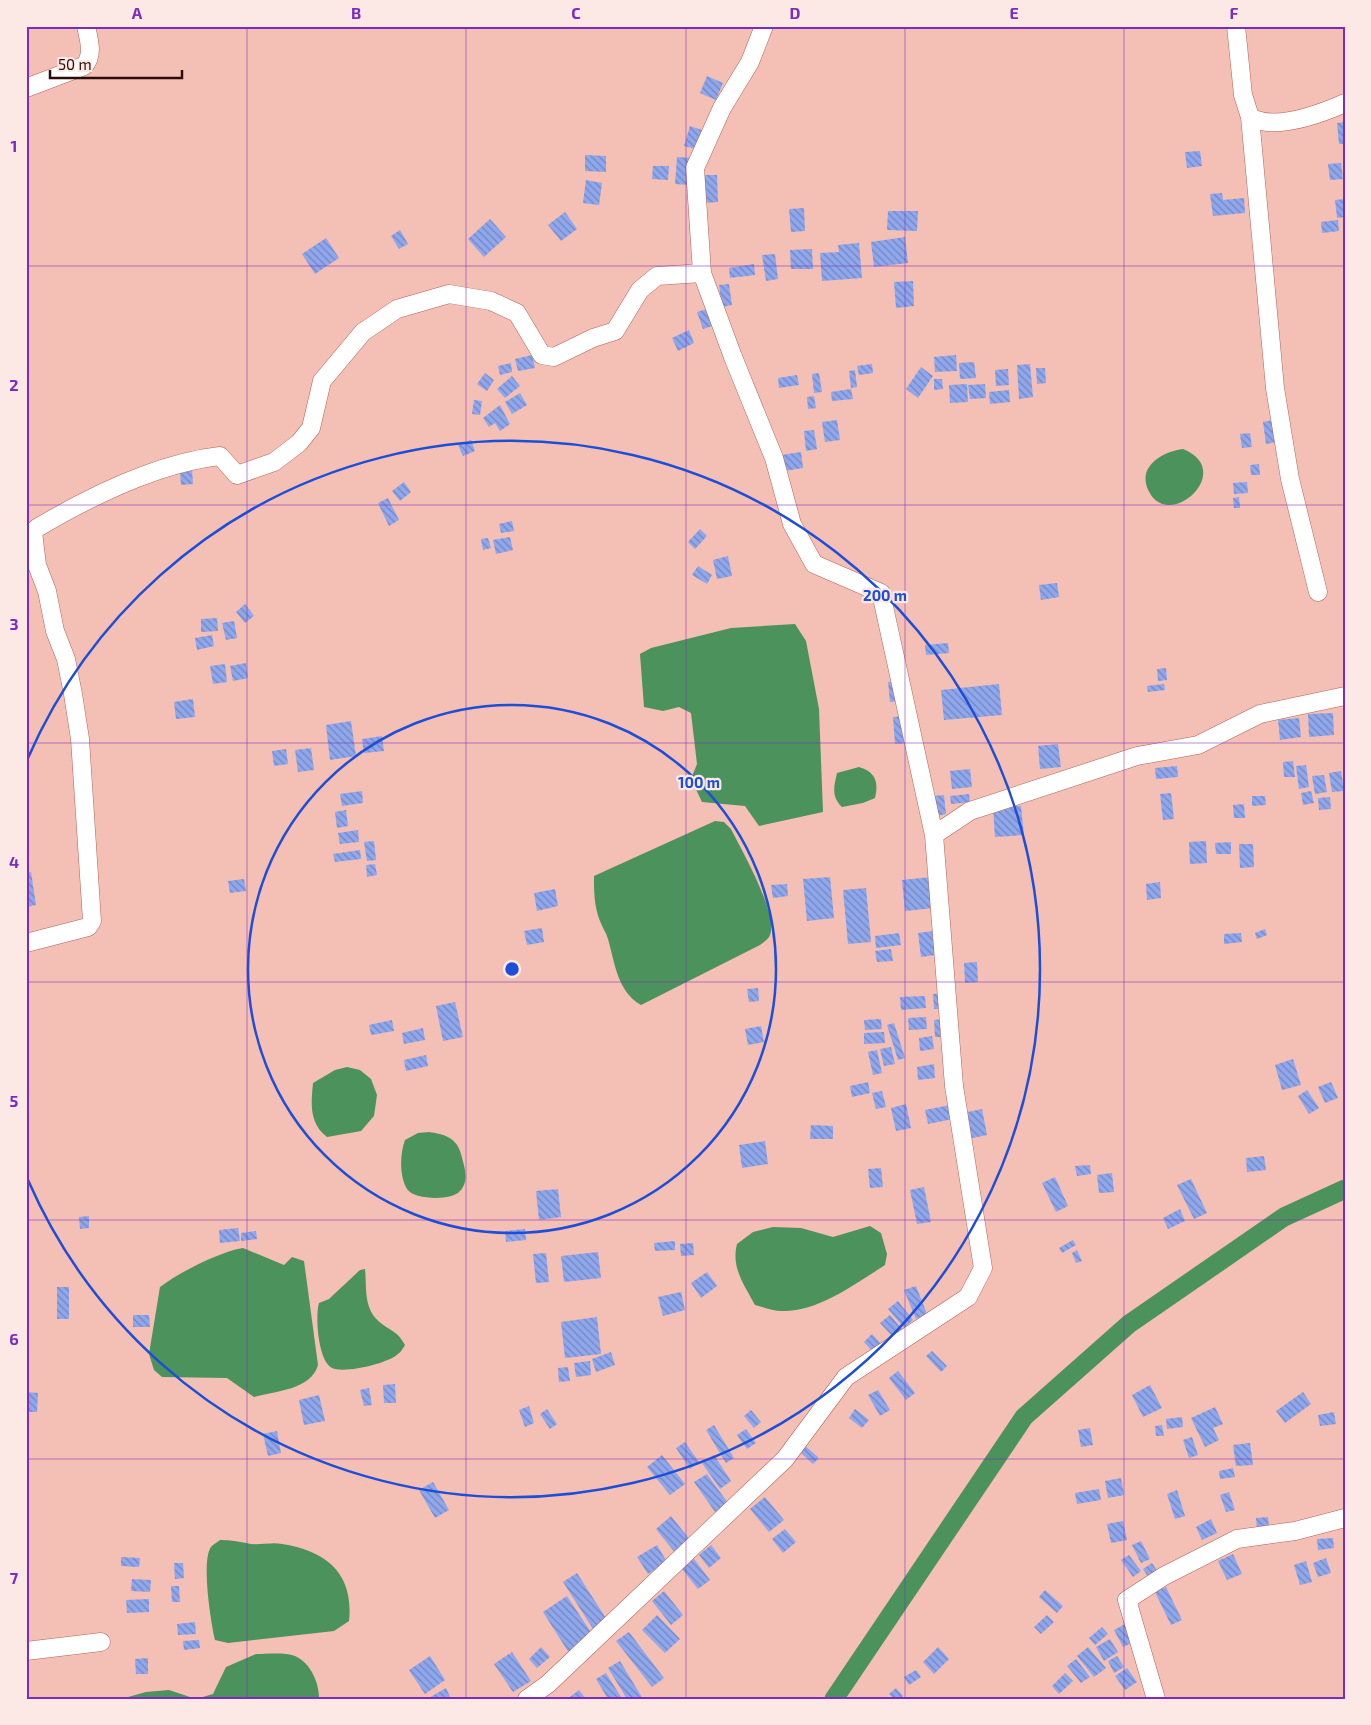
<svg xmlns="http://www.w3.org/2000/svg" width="1371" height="1725" viewBox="0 0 1371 1725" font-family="'Exo 2',sans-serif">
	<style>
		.water { fill: #4b925c }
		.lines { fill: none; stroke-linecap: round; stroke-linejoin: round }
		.canal { stroke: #4b925c; stroke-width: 19 }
		.building { fill: url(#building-back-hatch) }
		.street-casing { stroke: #b36357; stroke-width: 19 }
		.street { stroke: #fff; stroke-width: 18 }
		.grid { fill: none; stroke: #7b2cbf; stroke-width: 1; stroke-opacity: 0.55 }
		.ring { fill: none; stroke: #1d4ed8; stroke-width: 2.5 }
		.centre { fill: #1d4ed8; stroke: #fce9e6; stroke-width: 2.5 }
		.ring-label { font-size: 15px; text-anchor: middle; font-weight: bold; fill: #1d4ed8; stroke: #fce9e6; stroke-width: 4.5; stroke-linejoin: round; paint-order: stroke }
		.neatline { fill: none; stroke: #7b2cbf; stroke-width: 2 }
		.grid-label { font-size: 16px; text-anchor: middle; font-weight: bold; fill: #7b2cbf }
	</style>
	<defs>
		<pattern id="building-back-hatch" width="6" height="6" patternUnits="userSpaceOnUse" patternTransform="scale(1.25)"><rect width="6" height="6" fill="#8fa7ec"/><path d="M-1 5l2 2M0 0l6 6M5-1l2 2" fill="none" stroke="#7586bd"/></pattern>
	</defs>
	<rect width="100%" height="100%" fill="#f4bfb5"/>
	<path class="water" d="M 1183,449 C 1235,470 1173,528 1151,495 C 1134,469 1160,452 1183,449 Z
		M 795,624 L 806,641 L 819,709 L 823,812 L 759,826 L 745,806 L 702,802 L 691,779 L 697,764 L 691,713 L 679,707 L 663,711 L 644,707 L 640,654 L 651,648 L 731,628 Z
		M 859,767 C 875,772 879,781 875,798 L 863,803 L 842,807 C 831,796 834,787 837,773 Z
		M 715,821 L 724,822 L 731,829 C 741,849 781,918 769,937 C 767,940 763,943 760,945 L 641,1005 C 617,991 615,963 608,939 C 606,932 602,927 600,921 C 594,906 594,891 594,876 Z
		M 347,1067 L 360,1070 L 371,1079 L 377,1095 L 374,1116 L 361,1131 L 327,1137 C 309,1123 311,1104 313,1083 L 335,1070 Z
		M 429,1132 C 444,1134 457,1138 461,1154 C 464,1166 470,1180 460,1191 C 452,1201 414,1200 407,1189 C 399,1175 400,1154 405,1140 L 418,1133 Z
		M 870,1226 L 881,1233 L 887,1254 L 885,1265 C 855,1284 818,1312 782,1311 C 773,1311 763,1307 755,1305 C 744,1284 731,1268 737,1244 L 753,1232 L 773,1227 L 801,1228 L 833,1237 Z
		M 243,1248 L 284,1265 L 292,1257 L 304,1261 L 318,1365 C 311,1390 275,1391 254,1397 L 227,1378 L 162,1377 L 154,1370 L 149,1354 L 160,1287 C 180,1272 219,1252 243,1248 Z
		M 365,1269 C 367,1290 363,1310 382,1324 C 394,1333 397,1331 405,1345 C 403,1348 401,1352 398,1354 C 389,1363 344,1374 332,1368 C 318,1361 315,1316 319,1303 L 329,1299 L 360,1270 Z
		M 220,1540 C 231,1540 241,1542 251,1544 C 261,1545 272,1542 282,1544 C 327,1551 354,1574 349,1621 L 334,1631 L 228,1643 L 215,1640 C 211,1623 201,1561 211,1547 C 213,1544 218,1542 220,1540 Z
		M 256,1654 C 267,1654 285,1652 295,1656 C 311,1663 319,1683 319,1699 L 121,1699 L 146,1692 L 169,1690 L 196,1699 L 213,1694 L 226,1667 Z"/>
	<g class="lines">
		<path class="canal" d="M 834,1699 L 1024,1417 L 1129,1324 L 1284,1217 L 1345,1189"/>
	</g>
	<path class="building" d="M 707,76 L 723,83 L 716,100 L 700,93 Z
		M 1345,122 L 1345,144 L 1339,144 L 1337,123 Z
		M 690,126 L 702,130 L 696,149 L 684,146 Z
		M 1200,151 L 1202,166 L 1187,168 L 1185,152 Z
		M 585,155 L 606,156 L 606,172 L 585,171 Z
		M 677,157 L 693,158 L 690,185 L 675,184 Z
		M 1341,163 L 1343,179 L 1330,180 L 1328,164 Z
		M 653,166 L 669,166 L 668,180 L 652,179 Z
		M 705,175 L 717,175 L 718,202 L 705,203 Z
		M 586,180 L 602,183 L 599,205 L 583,203 Z
		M 1222,193 L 1223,200 L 1244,198 L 1245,213 L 1213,216 L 1210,194 Z
		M 1345,199 L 1345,217 L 1337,218 L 1335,200 Z
		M 804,208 L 805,231 L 791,232 L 789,209 Z
		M 888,211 L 918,211 L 917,231 L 887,230 Z
		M 565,212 L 577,229 L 561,241 L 548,225 Z
		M 490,219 L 506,237 L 484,257 L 468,239 Z
		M 1338,220 L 1339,231 L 1322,233 L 1321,222 Z
		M 400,230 L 408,244 L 399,249 L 391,236 Z
		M 905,237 L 908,263 L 874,267 L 871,242 Z
		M 326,238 L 339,258 L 315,274 L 302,254 Z
		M 859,243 L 862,278 L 822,281 L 820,253 L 839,252 L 838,245 Z
		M 812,249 L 813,269 L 791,269 L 790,250 Z
		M 775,254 L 778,279 L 766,281 L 762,255 Z
		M 754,264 L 755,275 L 730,278 L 729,268 Z
		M 913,281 L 914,306 L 896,308 L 894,282 Z
		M 729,284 L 732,305 L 722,307 L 719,285 Z
		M 707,309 L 712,326 L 703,329 L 697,312 Z
		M 689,330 L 694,343 L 678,351 L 672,338 Z
		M 532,355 L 535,368 L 518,371 L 515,359 Z
		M 956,355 L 957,371 L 935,372 L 934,357 Z
		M 974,362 L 976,378 L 960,379 L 959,363 Z
		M 511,363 L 512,372 L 500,375 L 498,366 Z
		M 872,364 L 873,373 L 859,375 L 857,366 Z
		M 1030,364 L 1033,397 L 1019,399 L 1017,365 Z
		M 921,367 L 933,376 L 918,398 L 906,389 Z
		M 1036,368 L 1045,368 L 1046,383 L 1037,384 Z
		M 1008,369 L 1009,385 L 996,386 L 995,370 Z
		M 855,370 L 857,387 L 851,388 L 849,371 Z
		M 485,373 L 494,380 L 487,391 L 477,384 Z
		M 819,373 L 822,392 L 814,393 L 812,374 Z
		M 797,375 L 799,385 L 779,388 L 778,378 Z
		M 512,376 L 520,386 L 505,398 L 497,389 Z
		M 934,379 L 942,379 L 943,389 L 934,390 Z
		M 967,384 L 968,402 L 950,403 L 949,385 Z
		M 985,384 L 986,398 L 970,399 L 968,385 Z
		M 851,389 L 853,399 L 832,401 L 831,392 Z
		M 1009,390 L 1010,402 L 990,404 L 989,392 Z
		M 520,393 L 527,405 L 512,414 L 505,402 Z
		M 814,396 L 816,408 L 808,409 L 807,397 Z
		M 474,400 L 482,401 L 480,415 L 472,414 Z
		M 500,405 L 510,424 L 500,431 L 495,423 L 489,427 L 483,418 Z
		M 837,420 L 840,440 L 825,442 L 822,422 Z
		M 1273,420 L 1277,442 L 1266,444 L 1263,422 Z
		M 814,430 L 817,449 L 806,451 L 804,431 Z
		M 1250,433 L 1252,447 L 1242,448 L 1240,434 Z
		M 471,440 L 475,451 L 463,456 L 458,445 Z
		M 801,452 L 803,468 L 784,471 L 782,455 Z
		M 1259,464 L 1260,475 L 1251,475 L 1250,465 Z
		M 192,470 L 193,484 L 181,485 L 180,471 Z
		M 404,482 L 411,492 L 400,501 L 392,491 Z
		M 1247,482 L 1248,493 L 1234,494 L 1233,483 Z
		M 1239,497 L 1240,508 L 1234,508 L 1233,498 Z
		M 388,498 L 399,520 L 389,526 L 378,503 Z
		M 512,521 L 514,531 L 501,533 L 499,524 Z
		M 700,529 L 707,536 L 695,549 L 688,542 Z
		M 510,537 L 513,550 L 496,554 L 493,540 Z
		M 488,538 L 491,548 L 483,550 L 481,539 Z
		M 728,556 L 732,576 L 717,579 L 713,560 Z
		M 698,566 L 712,575 L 707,584 L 692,575 Z
		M 1057,583 L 1059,597 L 1041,600 L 1039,585 Z
		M 245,604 L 254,616 L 245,623 L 236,612 Z
		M 217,618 L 218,631 L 201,632 L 201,619 Z
		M 234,621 L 237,638 L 226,640 L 222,623 Z
		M 212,635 L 214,646 L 197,650 L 195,638 Z
		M 948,643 L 949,653 L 926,655 L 925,645 Z
		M 246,663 L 248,678 L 233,681 L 230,666 Z
		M 225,664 L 227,682 L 213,684 L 210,666 Z
		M 1166,668 L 1167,680 L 1158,681 L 1157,669 Z
		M 901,681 L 903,701 L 890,702 L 888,682 Z
		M 999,684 L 1002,715 L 944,720 L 941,690 Z
		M 1164,684 L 1165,690 L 1148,692 L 1147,686 Z
		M 193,699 L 195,717 L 176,719 L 174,702 Z
		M 1333,713 L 1334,735 L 1309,737 L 1308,714 Z
		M 905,716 L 907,743 L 895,744 L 893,717 Z
		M 1299,718 L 1301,737 L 1280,740 L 1278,720 Z
		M 351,721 L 356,756 L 330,760 L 326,725 Z
		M 382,736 L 384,751 L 364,753 L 362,739 Z
		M 1058,744 L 1061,767 L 1040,769 L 1038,746 Z
		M 311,748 L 314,770 L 298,772 L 295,750 Z
		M 286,749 L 288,764 L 274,766 L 272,751 Z
		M 1293,761 L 1295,777 L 1284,777 L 1283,762 Z
		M 1306,765 L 1309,787 L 1299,789 L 1296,766 Z
		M 1177,766 L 1178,777 L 1156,779 L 1155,768 Z
		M 970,769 L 972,787 L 952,789 L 950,771 Z
		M 1341,771 L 1344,791 L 1332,792 L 1329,773 Z
		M 1324,775 L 1327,792 L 1315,794 L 1312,776 Z
		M 362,791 L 363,803 L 342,806 L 340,794 Z
		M 1311,791 L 1314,803 L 1303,805 L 1301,793 Z
		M 1171,793 L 1174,819 L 1163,820 L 1160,794 Z
		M 969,794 L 970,802 L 951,804 L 950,796 Z
		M 944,795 L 946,814 L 935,816 L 933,796 Z
		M 1252,796 L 1265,796 L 1266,805 L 1252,806 Z
		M 1330,797 L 1331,809 L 1319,810 L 1318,798 Z
		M 1244,804 L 1245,818 L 1234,818 L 1233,805 Z
		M 1021,806 L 1024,835 L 995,837 L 993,807 Z
		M 346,810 L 348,826 L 337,828 L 335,812 Z
		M 358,830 L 359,842 L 340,844 L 338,833 Z
		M 374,841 L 376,860 L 367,861 L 364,842 Z
		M 1206,841 L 1207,863 L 1190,864 L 1189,842 Z
		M 1231,842 L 1231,854 L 1216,854 L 1215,843 Z
		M 1239,844 L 1253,844 L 1254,867 L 1240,868 Z
		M 360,850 L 361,859 L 335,862 L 333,854 Z
		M 375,864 L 377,875 L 367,877 L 366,865 Z
		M 31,872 L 36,905 L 26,907 L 26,873 Z
		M 830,877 L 834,918 L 807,921 L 803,879 Z
		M 931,877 L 934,908 L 905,911 L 902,880 Z
		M 244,879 L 246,891 L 230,893 L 228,881 Z
		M 1160,882 L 1161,898 L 1147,900 L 1146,884 Z
		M 787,884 L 788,896 L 773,898 L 771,885 Z
		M 866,888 L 871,942 L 848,944 L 843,890 Z
		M 555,889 L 558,906 L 537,911 L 534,893 Z
		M 542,928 L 544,942 L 527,945 L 524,931 Z
		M 1265,929 L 1267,935 L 1257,939 L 1255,933 Z
		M 933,931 L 936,955 L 921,957 L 918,933 Z
		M 899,933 L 901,945 L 876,948 L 875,936 Z
		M 1241,933 L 1242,942 L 1224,944 L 1224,934 Z
		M 891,949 L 893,961 L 877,962 L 875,951 Z
		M 977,962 L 978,982 L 965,983 L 964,963 Z
		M 758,988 L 759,1001 L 749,1002 L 747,989 Z
		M 943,993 L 944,1009 L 934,1009 L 933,994 Z
		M 925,996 L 926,1008 L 901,1010 L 900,997 Z
		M 455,1002 L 463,1037 L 443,1041 L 436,1006 Z
		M 926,1017 L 927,1029 L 909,1030 L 908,1018 Z
		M 881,1019 L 882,1029 L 865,1030 L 864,1020 Z
		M 944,1019 L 945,1037 L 935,1037 L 934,1020 Z
		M 392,1020 L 394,1031 L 371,1035 L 369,1025 Z
		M 894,1023 L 905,1058 L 898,1060 L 887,1025 Z
		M 761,1026 L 764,1042 L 748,1045 L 745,1029 Z
		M 423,1028 L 425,1040 L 404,1044 L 402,1033 Z
		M 884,1032 L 885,1043 L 864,1044 L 864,1033 Z
		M 932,1036 L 934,1049 L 920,1051 L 919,1038 Z
		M 891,1047 L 895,1064 L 884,1066 L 880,1049 Z
		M 877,1050 L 882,1073 L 873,1075 L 868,1052 Z
		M 426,1055 L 428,1066 L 406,1071 L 404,1060 Z
		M 1293,1059 L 1301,1085 L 1282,1090 L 1275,1065 Z
		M 934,1064 L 935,1078 L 918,1080 L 917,1067 Z
		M 868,1082 L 870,1093 L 852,1097 L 850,1086 Z
		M 1331,1082 L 1338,1098 L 1325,1103 L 1318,1087 Z
		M 1307,1090 L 1319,1108 L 1309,1114 L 1298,1096 Z
		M 882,1091 L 886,1107 L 876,1109 L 872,1093 Z
		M 906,1104 L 911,1128 L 896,1131 L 891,1108 Z
		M 950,1105 L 953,1119 L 928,1124 L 925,1110 Z
		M 982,1109 L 987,1135 L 968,1139 L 963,1113 Z
		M 811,1125 L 833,1126 L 833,1139 L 810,1139 Z
		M 765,1141 L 768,1164 L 742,1168 L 739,1145 Z
		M 1264,1156 L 1266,1170 L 1247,1172 L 1246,1158 Z
		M 1090,1165 L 1091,1174 L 1077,1176 L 1075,1166 Z
		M 881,1168 L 883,1187 L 870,1188 L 868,1169 Z
		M 1112,1173 L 1114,1192 L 1099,1193 L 1097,1175 Z
		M 1055,1177 L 1068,1206 L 1056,1212 L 1042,1183 Z
		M 1191,1179 L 1207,1213 L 1194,1219 L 1177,1185 Z
		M 924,1187 L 931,1222 L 917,1224 L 910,1190 Z
		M 558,1189 L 561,1217 L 539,1220 L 536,1191 Z
		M 1180,1209 L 1185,1221 L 1168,1229 L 1163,1218 Z
		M 89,1216 L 89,1228 L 80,1229 L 79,1217 Z
		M 238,1228 L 240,1241 L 220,1243 L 219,1230 Z
		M 525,1229 L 526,1240 L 506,1242 L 505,1231 Z
		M 256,1231 L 257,1239 L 241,1241 L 241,1233 Z
		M 1073,1240 L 1076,1245 L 1062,1253 L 1059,1248 Z
		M 675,1241 L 675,1250 L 655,1251 L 654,1243 Z
		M 693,1243 L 694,1255 L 681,1256 L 680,1244 Z
		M 1077,1250 L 1082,1261 L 1076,1263 L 1072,1253 Z
		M 598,1252 L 601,1278 L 564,1282 L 561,1256 Z
		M 546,1253 L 549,1282 L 536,1283 L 533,1254 Z
		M 707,1272 L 717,1286 L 701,1298 L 691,1283 Z
		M 916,1286 L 927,1314 L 916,1319 L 904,1290 Z
		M 57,1287 L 69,1287 L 69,1319 L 57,1319 Z
		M 681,1292 L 685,1310 L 663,1316 L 658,1297 Z
		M 898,1301 L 913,1320 L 904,1328 L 888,1309 Z
		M 133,1315 L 149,1315 L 150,1327 L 133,1327 Z
		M 890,1315 L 902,1329 L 893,1337 L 880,1323 Z
		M 597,1317 L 601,1354 L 565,1358 L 561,1322 Z
		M 872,1334 L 882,1345 L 873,1352 L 864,1342 Z
		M 932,1351 L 947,1366 L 941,1372 L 926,1356 Z
		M 611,1352 L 615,1365 L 596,1372 L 592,1359 Z
		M 590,1361 L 591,1375 L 576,1377 L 574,1363 Z
		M 568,1367 L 570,1381 L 559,1382 L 558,1368 Z
		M 898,1371 L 915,1393 L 906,1400 L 889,1378 Z
		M 395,1384 L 396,1403 L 384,1403 L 383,1385 Z
		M 1150,1385 L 1162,1408 L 1143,1417 L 1132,1395 Z
		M 369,1388 L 372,1405 L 364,1406 L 360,1390 Z
		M 878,1390 L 890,1410 L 880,1416 L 868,1395 Z
		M 26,1392 L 38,1393 L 37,1412 L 26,1412 Z
		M 1303,1392 L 1311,1404 L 1285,1423 L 1276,1411 Z
		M 319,1395 L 325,1421 L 304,1425 L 299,1400 Z
		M 529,1406 L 534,1423 L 525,1427 L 519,1410 Z
		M 1215,1407 L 1223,1424 L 1213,1428 L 1219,1440 L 1205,1447 L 1191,1418 Z
		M 547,1409 L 557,1424 L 550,1429 L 540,1414 Z
		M 855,1409 L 869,1420 L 862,1428 L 849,1418 Z
		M 751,1410 L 761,1422 L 754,1428 L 744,1416 Z
		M 1334,1412 L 1336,1424 L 1320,1426 L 1318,1415 Z
		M 1182,1417 L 1183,1427 L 1167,1429 L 1166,1419 Z
		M 714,1425 L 734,1458 L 726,1463 L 706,1430 Z
		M 1162,1425 L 1164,1436 L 1156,1436 L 1155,1426 Z
		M 1090,1428 L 1093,1445 L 1081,1447 L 1078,1430 Z
		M 746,1429 L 756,1443 L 747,1449 L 737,1435 Z
		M 277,1431 L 281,1453 L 268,1456 L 263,1434 Z
		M 1192,1437 L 1198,1455 L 1189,1458 L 1183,1440 Z
		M 685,1442 L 699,1462 L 690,1469 L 676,1448 Z
		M 1250,1443 L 1253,1465 L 1236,1466 L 1233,1445 Z
		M 804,1445 L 819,1458 L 813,1464 L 799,1451 Z
		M 662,1455 L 685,1484 L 670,1495 L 647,1467 Z
		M 714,1455 L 731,1481 L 720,1489 L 702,1463 Z
		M 1233,1468 L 1235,1477 L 1220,1479 L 1219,1471 Z
		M 707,1474 L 728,1503 L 715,1512 L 694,1482 Z
		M 1121,1478 L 1124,1495 L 1108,1498 L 1105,1481 Z
		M 433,1482 L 449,1510 L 435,1518 L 419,1490 Z
		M 1099,1489 L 1101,1500 L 1077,1504 L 1075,1493 Z
		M 1177,1490 L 1185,1516 L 1175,1519 L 1167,1494 Z
		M 1229,1492 L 1235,1510 L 1226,1512 L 1220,1495 Z
		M 765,1497 L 784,1520 L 769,1532 L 750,1509 Z
		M 671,1516 L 691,1541 L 676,1554 L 656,1529 Z
		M 1268,1517 L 1269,1528 L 1257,1529 L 1256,1518 Z
		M 1211,1519 L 1217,1533 L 1202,1540 L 1196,1527 Z
		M 1123,1521 L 1127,1540 L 1111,1543 L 1107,1524 Z
		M 785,1529 L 796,1542 L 783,1553 L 772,1539 Z
		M 1333,1538 L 1334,1548 L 1318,1550 L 1317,1539 Z
		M 1141,1541 L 1150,1559 L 1141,1563 L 1132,1545 Z
		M 657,1545 L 667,1562 L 648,1574 L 637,1557 Z
		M 711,1545 L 721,1558 L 709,1568 L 699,1555 Z
		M 1233,1554 L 1242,1574 L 1227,1580 L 1218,1561 Z
		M 1129,1555 L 1141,1571 L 1133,1577 L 1121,1560 Z
		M 121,1557 L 140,1558 L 139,1567 L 121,1566 Z
		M 1326,1558 L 1331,1573 L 1318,1577 L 1313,1563 Z
		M 694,1559 L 710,1580 L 698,1589 L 682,1569 Z
		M 1306,1561 L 1312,1582 L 1300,1585 L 1294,1565 Z
		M 174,1563 L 183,1563 L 184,1578 L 175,1579 Z
		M 1152,1563 L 1160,1575 L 1151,1581 L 1143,1569 Z
		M 577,1573 L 609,1623 L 595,1632 L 563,1582 Z
		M 132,1579 L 151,1580 L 150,1592 L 131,1591 Z
		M 171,1586 L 179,1586 L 180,1602 L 172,1602 Z
		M 1166,1587 L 1182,1620 L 1171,1625 L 1155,1592 Z
		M 1045,1590 L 1063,1606 L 1057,1613 L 1039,1597 Z
		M 664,1591 L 683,1615 L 671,1625 L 652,1601 Z
		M 567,1596 L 594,1637 L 569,1653 L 543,1612 Z
		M 149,1599 L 149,1612 L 127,1613 L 126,1600 Z
		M 657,1615 L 680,1639 L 665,1653 L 642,1630 Z
		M 1047,1615 L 1054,1622 L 1041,1634 L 1034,1627 Z
		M 195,1622 L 196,1634 L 178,1635 L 177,1624 Z
		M 1125,1624 L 1134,1642 L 1123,1647 L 1114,1630 Z
		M 1102,1627 L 1108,1634 L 1095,1645 L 1089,1638 Z
		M 629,1632 L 664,1678 L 652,1687 L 616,1641 Z
		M 1110,1639 L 1118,1652 L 1104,1661 L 1096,1647 Z
		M 199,1640 L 200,1648 L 184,1650 L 183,1641 Z
		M 541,1647 L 550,1657 L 537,1668 L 529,1659 Z
		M 938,1647 L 949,1659 L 934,1674 L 923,1662 Z
		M 1088,1647 L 1106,1668 L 1094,1677 L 1077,1656 Z
		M 512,1652 L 531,1681 L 513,1692 L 494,1664 Z
		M 430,1656 L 445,1680 L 425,1694 L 409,1670 Z
		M 1117,1656 L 1124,1667 L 1114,1673 L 1108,1661 Z
		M 148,1658 L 148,1674 L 136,1674 L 135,1659 Z
		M 1076,1659 L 1090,1677 L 1081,1683 L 1067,1666 Z
		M 620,1661 L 643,1699 L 627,1699 L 608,1668 Z
		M 1127,1668 L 1137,1682 L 1125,1690 L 1115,1676 Z
		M 916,1670 L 921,1677 L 909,1685 L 904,1677 Z
		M 606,1673 L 621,1697 L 618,1699 L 608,1699 L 596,1679 Z
		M 1065,1673 L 1073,1681 L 1059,1694 L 1052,1686 Z
		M 446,1688 L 451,1699 L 427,1699 Z
		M 896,1688 L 903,1696 L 900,1699 L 894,1699 L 889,1694 Z
		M 579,1690 L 586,1699 L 567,1699 Z"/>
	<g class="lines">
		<g class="street-casing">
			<path id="street" d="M 1236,26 L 1243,95 L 1250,117 C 1275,131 1320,114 1345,103
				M 26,88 L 84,66 C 94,55 89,40 86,26
				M 1250,117 L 1275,388 L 1290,479 L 1318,592
				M 934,835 L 970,811 L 1137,756 L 1198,745 L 1260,714 L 1345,696
				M 26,943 L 88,927 L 92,921 L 80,739 L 73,694 L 66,659 L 55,631 L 47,591 L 37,565 L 33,532 L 37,528 C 91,496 157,463 220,456 L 237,475 L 274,462 L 299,443 L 311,428 L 322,381 L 363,332 L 397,309 L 449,294 L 491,301 L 517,313 L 542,355 L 554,357 L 593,338 L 615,331 L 640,290 L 657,276 L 702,273
				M 26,1651 L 101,1642
				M 527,1699 L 548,1684 L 785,1459 L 846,1377 L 968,1297 L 983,1268 L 954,1086 L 934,835 L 881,593 L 814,564 L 792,524 L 774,458 L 733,357 L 702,273 L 695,168 L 722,108 L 750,62 L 764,26
				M 1156,1699 L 1127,1600 L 1164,1576 L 1237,1539 L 1295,1531 L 1345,1518"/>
		</g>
		<use href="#street" class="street"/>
	</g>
	<path class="grid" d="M 247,26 L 247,1699M 466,26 L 466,1699M 686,26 L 686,1699M 905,26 L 905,1699M 1124,26 L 1124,1699M 26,266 L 1345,266M 26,505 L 1345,505M 26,743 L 1345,743M 26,982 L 1345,982M 26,1220 L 1345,1220M 26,1459 L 1345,1459"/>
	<g class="ring">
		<circle cx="512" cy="969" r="264"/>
		<path d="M28 758A528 528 0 1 1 28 1180"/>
	</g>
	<circle cx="512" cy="969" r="8" class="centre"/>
	<g class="ring-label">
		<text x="885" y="601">200 m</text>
		<text x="699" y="788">100 m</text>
	</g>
	<rect width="1371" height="1725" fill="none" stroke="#fce9e6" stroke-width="55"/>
	<path d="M50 70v8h132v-8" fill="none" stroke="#2b0c08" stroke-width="2.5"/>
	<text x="58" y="70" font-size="15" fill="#2b0c08" stroke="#fce9e6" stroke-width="4" paint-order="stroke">50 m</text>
	<rect x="28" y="28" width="1316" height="1670" class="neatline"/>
	<g class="grid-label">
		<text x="137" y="19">A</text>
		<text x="356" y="19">B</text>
		<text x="576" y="19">C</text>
		<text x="795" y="19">D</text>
		<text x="1014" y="19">E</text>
		<text x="1234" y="19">F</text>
		<text x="14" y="152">1</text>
		<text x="14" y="391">2</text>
		<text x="14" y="630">3</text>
		<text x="14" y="868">4</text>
		<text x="14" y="1107">5</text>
		<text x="14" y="1345">6</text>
		<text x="14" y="1584">7</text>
	</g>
</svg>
